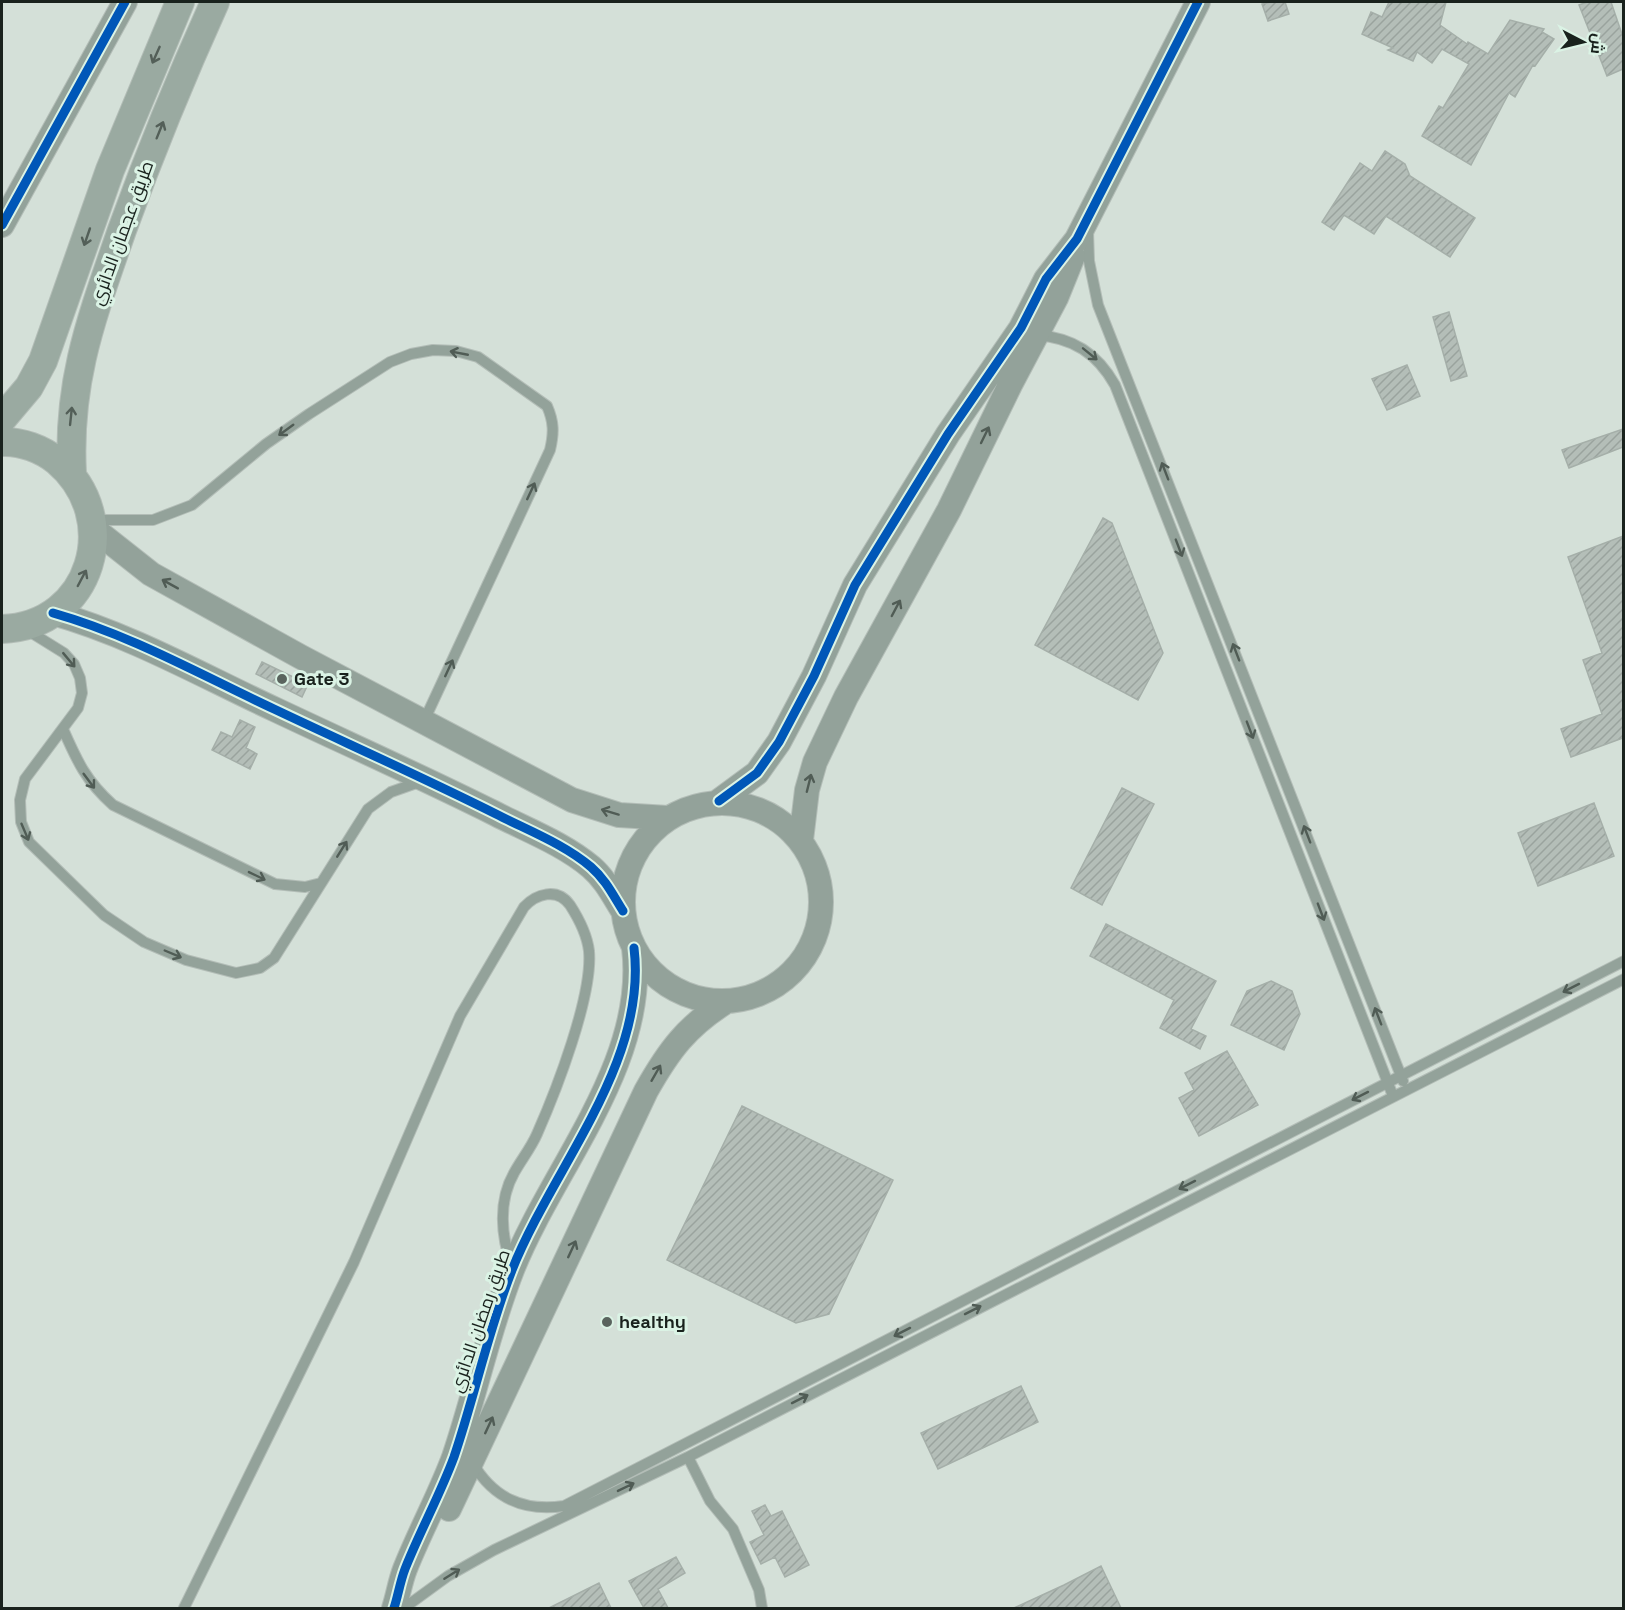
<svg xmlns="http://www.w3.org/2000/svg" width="1625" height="1610" viewBox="0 0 1625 1610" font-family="'Space Grotesk',Cairo,sans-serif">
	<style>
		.building { fill: url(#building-hatch); stroke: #a5afa9; stroke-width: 1.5 }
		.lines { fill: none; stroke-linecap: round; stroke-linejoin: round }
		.service-casing { stroke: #b3bdb7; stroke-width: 12 }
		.tertiary-casing { stroke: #b3bdb7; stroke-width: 26 }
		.secondary-casing { stroke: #b3bdb7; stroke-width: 30 }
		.service { stroke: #93a29a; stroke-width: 10 }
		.tertiary { stroke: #93a29a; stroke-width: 24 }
		.secondary { stroke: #9aaaa1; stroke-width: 28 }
		.cycleway-casing { stroke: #dbf3e5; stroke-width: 13 }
		.cycleway { stroke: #0057b8; stroke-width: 9 }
		.oneway { stroke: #535f58 }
		.oneway2 { stroke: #505c55 }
		.poi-dot { fill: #5a645e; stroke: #dbf3e5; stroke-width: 2 }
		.labels { text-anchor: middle; stroke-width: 6; stroke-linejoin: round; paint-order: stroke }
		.street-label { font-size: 18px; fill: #19221d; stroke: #dbf3e5 }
		.poi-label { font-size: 18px; font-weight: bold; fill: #19221d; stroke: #dbf3e5; text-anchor: start }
	</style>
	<defs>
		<pattern id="building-hatch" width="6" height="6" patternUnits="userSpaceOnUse" patternTransform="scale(1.5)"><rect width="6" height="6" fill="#b4beb8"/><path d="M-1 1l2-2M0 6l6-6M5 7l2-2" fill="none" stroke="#9aa39e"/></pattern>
	</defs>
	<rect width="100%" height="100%" fill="#d4e0d8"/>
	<path class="building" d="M 1271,2 L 1285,2 L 1289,14 L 1268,21 L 1262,4 Z
		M 1389,2 L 1446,2 L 1440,25 L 1467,44 L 1468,42 L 1488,54 L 1510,20 L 1544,29 L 1542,32 L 1554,39 L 1535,66 L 1533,65 L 1515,97 L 1509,93 L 1471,165 L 1422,136 L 1439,106 L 1443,108 L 1469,64 L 1442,49 L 1432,63 L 1417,52 L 1413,61 L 1388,50 L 1393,48 L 1362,34 L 1371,12 L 1382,17 Z
		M 1587,2 L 1611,2 L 1623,37 L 1623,69 L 1607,76 L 1579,5 Z
		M 1385,151 L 1405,164 L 1410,176 L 1475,218 L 1450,257 L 1386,216 L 1374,234 L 1344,215 L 1334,230 L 1322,222 L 1360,163 L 1372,171 Z
		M 1449,312 L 1467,376 L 1451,381 L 1433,317 Z
		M 1407,365 L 1420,396 L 1387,410 L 1372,379 Z
		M 1623,429 L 1623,447 L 1569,468 L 1562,450 Z
		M 1103,518 L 1112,523 L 1163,653 L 1138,700 L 1035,645 Z
		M 1623,536 L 1623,738 L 1571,757 L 1561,729 L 1602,714 L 1583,660 L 1602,653 L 1568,557 Z
		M 262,662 L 308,684 L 302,697 L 256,674 Z
		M 240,720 L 255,727 L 246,748 L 257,754 L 250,769 L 212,750 L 221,732 L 232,737 Z
		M 1122,788 L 1154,804 L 1102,905 L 1071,888 Z
		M 1594,803 L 1614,856 L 1538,886 L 1518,833 Z
		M 1106,924 L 1216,981 L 1191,1029 L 1206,1036 L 1200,1049 L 1160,1028 L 1174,1000 L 1090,956 Z
		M 1271,981 L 1292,991 L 1300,1014 L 1284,1050 L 1231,1025 L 1247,991 Z
		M 1227,1051 L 1258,1105 L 1199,1136 L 1179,1098 L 1194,1090 L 1185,1073 Z
		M 742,1106 L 893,1180 L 829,1314 L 796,1323 L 667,1260 Z
		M 1021,1386 L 1038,1422 L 938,1469 L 921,1433 Z
		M 765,1505 L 771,1516 L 782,1511 L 809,1565 L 785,1577 L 775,1557 L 761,1564 L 750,1542 L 764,1535 L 752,1511 Z
		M 676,1557 L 685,1573 L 658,1589 L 668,1608 L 644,1608 L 629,1581 Z
		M 1101,1566 L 1121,1608 L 1014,1608 L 1064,1585 Z
		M 599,1583 L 611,1608 L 549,1608 Z"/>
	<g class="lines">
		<g class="service-casing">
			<path id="service" d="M 1088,231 L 1089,261 L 1098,305 L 1403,1081
				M 1037,335 C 1073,338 1097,353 1115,385 L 1393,1096
				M 93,520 L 153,520 L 192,505 L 266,444 L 309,414 L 390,362 L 411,354 L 433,350 L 456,351 L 478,357 L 547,406 C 554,422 554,433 550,450 L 424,721
				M 27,630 L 64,653 L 74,664 L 80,678 L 82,693 L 78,708 L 25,779 L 20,800 L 21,822 L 29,842 L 104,915 L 144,942 L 186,960 L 236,973 L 260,968 L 274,958 L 368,809 L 391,792 L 422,781
				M 63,729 C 77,761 86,781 113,805 L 275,884 L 305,887 L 321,883
				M 688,1457 L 710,1501 L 733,1529 L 759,1590 L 762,1608
				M 472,1462 C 493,1498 523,1512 564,1506 L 1624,961
				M 184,1608 L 354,1262 L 460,1016 L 524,907 C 536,894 557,887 570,905 C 579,919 587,934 589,951 C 593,996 556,1091 537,1134 C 531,1148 521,1160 514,1173 C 498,1201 501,1237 512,1266
				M 404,1608 L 448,1576 L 494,1550 L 688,1457 L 1624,979"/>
		</g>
		<g class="tertiary-casing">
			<path id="tertiary" d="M 2,225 L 125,2
				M 94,529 L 151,574 L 301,657 L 572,800 L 619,815 L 668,818
				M 53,613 C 131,635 201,675 274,709 C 348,744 422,777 496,814 C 527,830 564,844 591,867 C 605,879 613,895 623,911
				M 719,801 L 757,773 L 779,742 L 814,676 L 855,585 L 948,434 L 1021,328 L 1046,279 L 1077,239 L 1198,2
				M623 902a99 99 0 1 1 198 0a99 99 0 1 1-198 0Z
				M 801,840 L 807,790 L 815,762 L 846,697 L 949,510 L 1010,385 L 1056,298 L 1073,256
				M 449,1509 L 646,1091 C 669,1050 687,1026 727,1001
				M 394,1608 C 398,1596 400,1582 405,1569 C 420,1531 440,1495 454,1457 C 475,1395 488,1331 512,1270 C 553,1167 648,1063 634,948"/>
		</g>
		<g class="secondary-casing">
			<path id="secondary" d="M 2,419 L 29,387 L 43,361 L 110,170 L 180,2
				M 2,442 C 21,441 42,449 57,461 C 124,518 92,626 2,629
				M 72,474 C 67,380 92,317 122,230 C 150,153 181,77 215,2"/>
		</g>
		<use href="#service" class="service"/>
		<use href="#tertiary" class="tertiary"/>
		<use href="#secondary" class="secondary"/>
		<g class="cycleway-casing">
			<path id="cycleway" d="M 2,225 L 125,2
				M 53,613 C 131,635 201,675 274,709 C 348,744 422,777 496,814 C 527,830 564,844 591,867 C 605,879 613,895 623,911
				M 719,801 L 757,773 L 779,742 L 814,676 L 855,585 L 948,434 L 1021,328 L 1046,279 L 1077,239 L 1198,2
				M 394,1608 C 398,1596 400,1582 405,1569 C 420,1531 440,1495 454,1457 C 475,1395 488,1331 512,1270 C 553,1167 648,1063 634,948"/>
		</g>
		<use href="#cycleway" class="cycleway"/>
	</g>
	<defs><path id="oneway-shaft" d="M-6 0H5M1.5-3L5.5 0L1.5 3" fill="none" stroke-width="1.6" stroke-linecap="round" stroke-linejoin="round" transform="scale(1.5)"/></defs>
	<g class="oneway">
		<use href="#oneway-shaft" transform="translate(156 55) rotate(114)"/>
		<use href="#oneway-shaft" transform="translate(160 130) rotate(-68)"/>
		<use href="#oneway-shaft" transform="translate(87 237) rotate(109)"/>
		<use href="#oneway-shaft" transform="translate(71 416) rotate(-84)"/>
		<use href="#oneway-shaft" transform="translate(82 578) rotate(-62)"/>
	</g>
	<g class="oneway2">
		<use href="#oneway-shaft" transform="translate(459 353) rotate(-169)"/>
		<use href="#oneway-shaft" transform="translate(1090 354) rotate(39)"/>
		<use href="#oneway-shaft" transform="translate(286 430) rotate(144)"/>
		<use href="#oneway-shaft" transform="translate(985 435) rotate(-64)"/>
		<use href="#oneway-shaft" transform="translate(1165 471) rotate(-111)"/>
		<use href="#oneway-shaft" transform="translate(531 491) rotate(-65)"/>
		<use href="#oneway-shaft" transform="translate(1179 548) rotate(69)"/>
		<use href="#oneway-shaft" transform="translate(170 584) rotate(-151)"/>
		<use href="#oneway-shaft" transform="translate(896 608) rotate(-62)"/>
		<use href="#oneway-shaft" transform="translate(1236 652) rotate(-111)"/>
		<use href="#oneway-shaft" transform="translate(69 660) rotate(50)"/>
		<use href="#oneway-shaft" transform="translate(449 668) rotate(-65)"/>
		<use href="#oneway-shaft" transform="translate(1250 730) rotate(69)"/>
		<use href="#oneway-shaft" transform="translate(89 781) rotate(53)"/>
		<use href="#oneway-shaft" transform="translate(809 783) rotate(-76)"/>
		<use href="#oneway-shaft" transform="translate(610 812) rotate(-163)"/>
		<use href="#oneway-shaft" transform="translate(25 832) rotate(67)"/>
		<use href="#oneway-shaft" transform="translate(1307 834) rotate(-111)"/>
		<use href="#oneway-shaft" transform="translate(342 849) rotate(-58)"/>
		<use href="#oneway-shaft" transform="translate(257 876) rotate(26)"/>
		<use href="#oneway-shaft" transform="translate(1321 912) rotate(69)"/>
		<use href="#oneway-shaft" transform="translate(173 954) rotate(23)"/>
		<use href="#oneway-shaft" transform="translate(1571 988) rotate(153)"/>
		<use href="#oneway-shaft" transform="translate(1378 1016) rotate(-111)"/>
		<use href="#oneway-shaft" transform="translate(656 1073) rotate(-60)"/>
		<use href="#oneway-shaft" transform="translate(1360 1096) rotate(153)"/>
		<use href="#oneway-shaft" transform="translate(1187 1185) rotate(153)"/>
		<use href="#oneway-shaft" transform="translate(572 1249) rotate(-65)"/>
		<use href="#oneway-shaft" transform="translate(973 1310) rotate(-27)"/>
		<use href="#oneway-shaft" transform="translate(902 1332) rotate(153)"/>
		<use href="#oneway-shaft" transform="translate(800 1399) rotate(-27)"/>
		<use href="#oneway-shaft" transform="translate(489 1425) rotate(-65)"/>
		<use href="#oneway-shaft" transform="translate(626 1487) rotate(-26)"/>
		<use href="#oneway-shaft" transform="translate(452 1574) rotate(-32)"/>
	</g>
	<g class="poi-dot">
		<circle cx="282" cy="679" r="6"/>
		<circle cx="607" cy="1322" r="6"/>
	</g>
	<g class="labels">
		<g class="street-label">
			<text transform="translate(122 233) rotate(-70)" y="6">طريق عجمان الدائري</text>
			<text transform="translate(480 1321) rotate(-71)" y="6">طريق رمضان الدائري</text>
		</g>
		<g class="poi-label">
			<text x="294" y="685">Gate 3</text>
			<text x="619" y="1328">healthy</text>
		</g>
	</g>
	<rect width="1625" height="1610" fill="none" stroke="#19221d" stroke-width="6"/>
	<g transform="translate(1583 42) rotate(97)" stroke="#dbf3e5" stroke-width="4.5" paint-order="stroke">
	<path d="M0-4.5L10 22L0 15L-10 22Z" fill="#19221d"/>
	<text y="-9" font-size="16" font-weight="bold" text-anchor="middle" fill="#19221d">ش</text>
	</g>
</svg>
